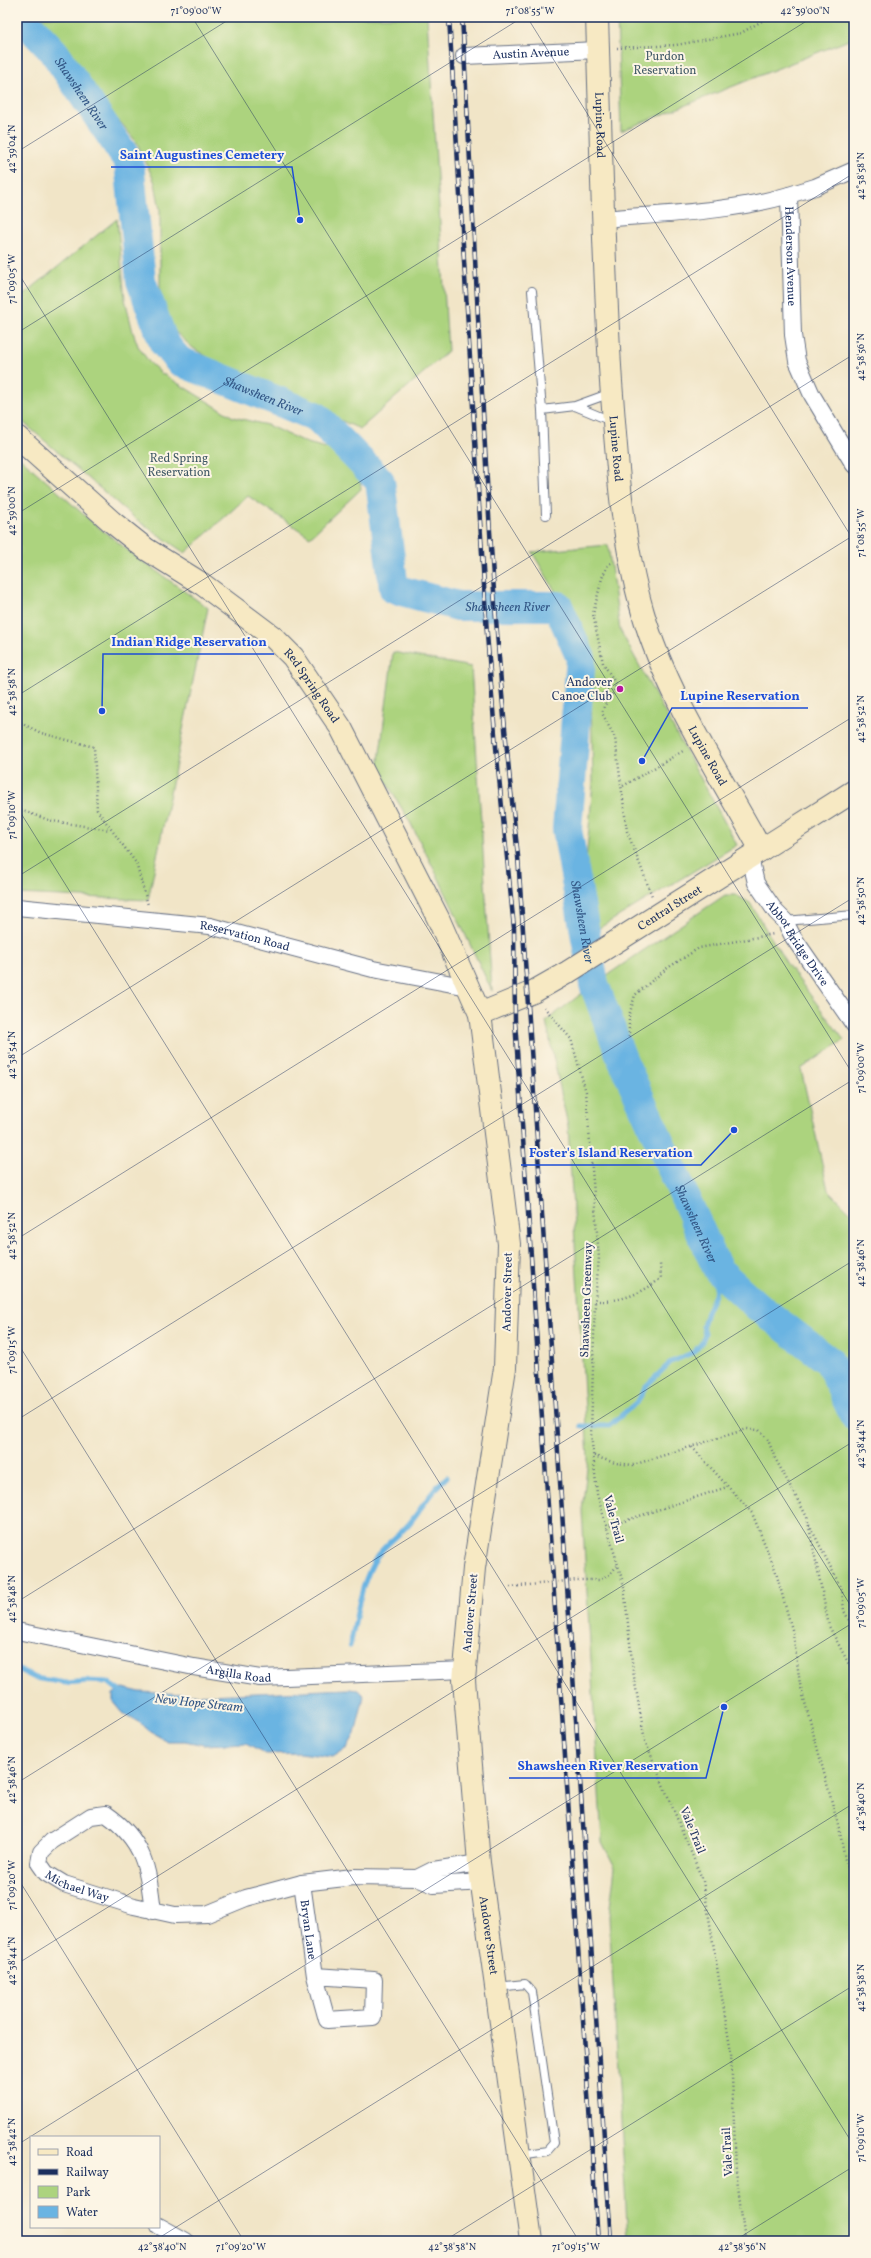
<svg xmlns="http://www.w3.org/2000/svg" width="871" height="2258" viewBox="0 0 871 2258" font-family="Vollkorn,serif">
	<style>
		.green { fill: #acd37e; stroke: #64816e }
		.water { fill: #6ab4e2; stroke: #4272a0 }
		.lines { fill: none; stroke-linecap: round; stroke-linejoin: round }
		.stream { stroke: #6ab4e2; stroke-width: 5 }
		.river { stroke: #6ab4e2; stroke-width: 30 }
		.lane-casing { stroke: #666f83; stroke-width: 10 }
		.street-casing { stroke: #666f83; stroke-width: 18 }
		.secondary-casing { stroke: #666f83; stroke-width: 24 }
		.path { stroke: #666f83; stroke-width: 2.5; stroke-dasharray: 1 3; stroke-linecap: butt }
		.lane { stroke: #fff; stroke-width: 8 }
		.street { stroke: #fff; stroke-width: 16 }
		.secondary { stroke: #f7e9c3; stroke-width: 22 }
		.rail-casing { stroke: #1b2f5e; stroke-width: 4.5 }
		.rail { stroke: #fcf5e5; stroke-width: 3; stroke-dasharray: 9; stroke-linecap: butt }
		.ticks { fill: none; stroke: #1b2f5e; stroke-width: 1; stroke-opacity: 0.45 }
		.poi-dot { fill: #b5179e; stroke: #fcf5e5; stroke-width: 1.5 }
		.labels { text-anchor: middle; stroke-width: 4; stroke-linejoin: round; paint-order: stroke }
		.street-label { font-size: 12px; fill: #1b2f5e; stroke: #fcf5e5 }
		.park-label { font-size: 12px; fill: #3f5866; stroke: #fcf5e5 }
		.poi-label { font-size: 12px; fill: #1b2f5e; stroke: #fcf5e5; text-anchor: end }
		.water-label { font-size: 13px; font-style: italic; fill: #335786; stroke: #fcf5e5 }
		.leader { fill: none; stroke: #1d4ed8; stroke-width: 1.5 }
		.callout-dot { fill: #1d4ed8; stroke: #fcf5e5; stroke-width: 1.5 }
		.callout-label { font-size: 13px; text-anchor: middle; font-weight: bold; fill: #1d4ed8; stroke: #fcf5e5; stroke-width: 4; stroke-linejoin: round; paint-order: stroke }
		.neatline { fill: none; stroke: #1b2f5e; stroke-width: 1.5 }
		.ticks-label { font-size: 10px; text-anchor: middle; fill: #1b2f5e }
	</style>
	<rect width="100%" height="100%" fill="#fcf5e5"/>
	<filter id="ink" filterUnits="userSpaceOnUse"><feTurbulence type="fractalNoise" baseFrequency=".025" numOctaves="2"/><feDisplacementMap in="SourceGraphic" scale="8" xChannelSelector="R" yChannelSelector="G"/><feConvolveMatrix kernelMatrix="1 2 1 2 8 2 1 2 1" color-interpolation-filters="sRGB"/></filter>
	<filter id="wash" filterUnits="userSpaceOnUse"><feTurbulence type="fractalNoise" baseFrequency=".012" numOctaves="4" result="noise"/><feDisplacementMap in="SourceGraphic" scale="16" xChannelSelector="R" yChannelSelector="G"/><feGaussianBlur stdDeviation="0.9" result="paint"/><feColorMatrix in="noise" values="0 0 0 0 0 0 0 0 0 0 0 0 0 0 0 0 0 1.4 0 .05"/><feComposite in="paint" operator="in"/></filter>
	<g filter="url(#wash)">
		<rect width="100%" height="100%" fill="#f1e5c7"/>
		<path class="green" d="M 41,17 L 427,17 L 448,351 L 360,429 L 262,385 L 209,358 L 193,348 L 171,328 L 167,318 L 160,291 L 160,210 L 155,183 L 144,158 L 137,143 L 122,124 L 101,104 L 75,59 L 56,41 Z
			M 617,17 L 854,17 L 854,38 L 621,131 Z
			M 117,219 L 125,299 L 133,332 L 138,346 L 149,362 L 161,373 L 233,417 L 267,425 L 307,443 L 334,450 L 352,460 L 358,466 L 361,489 L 310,537 L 248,496 L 185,553 L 137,520 L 17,417 L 17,300 Z
			M 17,455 L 92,522 L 138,558 L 208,608 L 148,900 L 17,894 Z
			M 608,545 L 620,630 L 737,845 L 576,942 L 586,862 L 593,782 L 590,650 L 532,552 Z
			M 393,652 L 471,667 L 492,991 L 439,879 L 411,824 L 378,768 Z
			M 725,895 L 736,895 L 750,903 L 787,964 L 844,1040 L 801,1069 L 828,1190 L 854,1216 L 854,2241 L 628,2241 L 609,1916 L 615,1867 L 602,1842 L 582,1511 L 588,1459 L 568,1126 L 546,1021 L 594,984 Z"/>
		<path class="water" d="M 123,1688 L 140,1692 L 210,1695 L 349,1689 L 358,1690 L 364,1696 L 355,1734 L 347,1748 L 333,1757 L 300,1753 L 266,1754 L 246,1743 L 204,1745 L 185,1741 L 167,1741 L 151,1732 L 140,1723 L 123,1713 L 113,1701 L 113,1694 Z"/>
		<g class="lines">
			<path class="stream" d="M 581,1426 L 609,1426 L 638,1401 L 646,1386 L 671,1362 L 694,1352 L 701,1344 L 705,1334 L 703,1326 L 707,1312 L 715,1295 L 718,1270
				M 350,1646 C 357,1616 360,1582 378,1555 C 387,1542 403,1533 412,1520 C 424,1505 432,1489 447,1477
				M 17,1669 L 35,1678 L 66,1683 L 88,1681 L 108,1682 L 123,1694"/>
			<path class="river" id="s1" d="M 21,17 L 54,52 L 129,162 L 141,281 L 164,343 L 179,361 L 317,417 L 380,481 L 394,589 L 458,606 L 558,606 L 581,658 L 567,829 L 594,984 L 622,1059 L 718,1270 L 757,1306 L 829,1361 L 854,1415"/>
		</g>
	</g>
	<g filter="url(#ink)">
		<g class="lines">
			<g class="lane-casing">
				<path id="lane" d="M 532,291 L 542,410 L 546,515
					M 611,393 L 575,406 L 611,421
					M 542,410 L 575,406
					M 785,921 L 854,915
					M 497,1987 L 525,1984 L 532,1992 L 554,2143 L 547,2151 L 520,2155"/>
			</g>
			<g class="street-casing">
				<g id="street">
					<path id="s2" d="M 464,56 L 598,50"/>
					<path d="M 789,195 L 815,187 L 854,170"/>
					<path id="s3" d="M 603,219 C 662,214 732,212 789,195 L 793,335 L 797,361 L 812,395 L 854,465"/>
					<path id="s4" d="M 750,857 L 756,883 L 776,912 L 785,921 L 793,937 L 854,1025"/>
					<path id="s5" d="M 17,907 L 210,926 L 373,969 L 468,987"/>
					<path id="s6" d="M 17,1631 L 194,1667 L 260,1678 L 465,1670"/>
					<path d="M 417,1878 L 433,1870 L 479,1863"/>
					<path id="s7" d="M 302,1883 L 315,1976 L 327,2020 L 373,2017 L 374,1980 L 315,1976"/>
					<path id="s8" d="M 153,1911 C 148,1868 144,1840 106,1814 L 91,1816 L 52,1841 L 41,1852 L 39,1863 L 46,1873 L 64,1884 L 134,1906 L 175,1915 L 207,1914 L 246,1898 L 302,1883 L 353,1877 L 417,1878 L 434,1885 L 483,1882"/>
					<path d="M 159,2226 L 186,2241"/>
				</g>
			</g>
			<g class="secondary-casing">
				<g id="secondary">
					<path id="s9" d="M 597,17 C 601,139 603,260 611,382 C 617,459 621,538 643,613 C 666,694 721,776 761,850"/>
					<path id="s10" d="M 17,437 L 112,522 L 146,549 L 202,584 L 273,637 L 293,657 L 341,728 L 438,918 L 480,1014 L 509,1244 L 505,1368 L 474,1568 L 464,1680 L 479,1863 L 531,2241"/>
					<path id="s11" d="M 480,1014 L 533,992 L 568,972 L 854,791"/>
				</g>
			</g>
			<path class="path" d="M 617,48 L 676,45 L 741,33 L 769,17
				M 611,563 L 608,565 L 602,578 L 593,614 L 603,663 L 616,684 C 613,698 605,700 602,713 L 615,738 L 627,831 L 652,896
				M 17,721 L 41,733 L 94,747 L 97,810 L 136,863 L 148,905
				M 623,786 L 683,751
				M 17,809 L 52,821 L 110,830
				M 544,1007 L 571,1039 L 586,1092 L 599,1258 L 595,1301 L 591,1433 L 597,1494 L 624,1586 L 633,1671 L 645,1741 L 703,1881 L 731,2053 L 736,2170 L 745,2241
				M 629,1037 L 629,1016 L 635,995 L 666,969 L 699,948 L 774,934
				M 595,1301 C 620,1302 642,1294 661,1278 L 660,1263
				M 692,1447 L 752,1513 L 775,1569 L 793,1633 L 800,1684 L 840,1832 L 845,1860 L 854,1881
				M 594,1456 L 615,1463 L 633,1465 L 747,1429 L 759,1430 L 768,1440 L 775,1458 L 807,1517 L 829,1626 L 854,1674
				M 809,1524 L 842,1590 L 844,1611 L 854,1629
				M 606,1527 L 727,1487
				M 510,1587 L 577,1580 L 600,1580 L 609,1575 L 617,1566"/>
			<use href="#lane" class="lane"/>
			<use href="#street" class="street"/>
			<use href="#secondary" class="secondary"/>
			<g class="rail-casing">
				<path id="rail" d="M 449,17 L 487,634 L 496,747 L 514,928 L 515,1021 L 598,2241
					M 462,17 C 479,297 486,578 518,856 L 611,2241"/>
			</g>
			<use href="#rail" class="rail"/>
		</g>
	</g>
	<path class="ticks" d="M 192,17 L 854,1076M 527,17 L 854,541M 17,152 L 233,17M 17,271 L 854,1611M 17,333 L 523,17M 17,514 L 813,17M 17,696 L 854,173M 17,807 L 854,2146M 17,877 L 854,354M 17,1058 L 854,535M 17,1239 L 854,716M 17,1342 L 579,2241M 17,1420 L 854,897M 17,1602 L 854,1079M 17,1783 L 854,1260M 17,1877 L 244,2241M 17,1964 L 854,1441M 17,2145 L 854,1622M 154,2241 L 854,1803M 444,2241 L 854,1985M 734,2241 L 854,2166"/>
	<circle class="poi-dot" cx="620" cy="689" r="4"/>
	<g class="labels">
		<g class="street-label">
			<text dy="4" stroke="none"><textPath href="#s2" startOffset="67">Austin Avenue</textPath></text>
			<text dy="4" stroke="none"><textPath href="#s9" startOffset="108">Lupine Road</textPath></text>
			<text dy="4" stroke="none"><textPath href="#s3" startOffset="249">Henderson Avenue</textPath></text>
			<text dy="4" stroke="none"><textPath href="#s9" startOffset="432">Lupine Road</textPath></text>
			<text dy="4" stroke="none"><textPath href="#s10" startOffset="388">Red Spring Road</textPath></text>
			<text dy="4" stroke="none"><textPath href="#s9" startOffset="756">Lupine Road</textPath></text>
			<text dy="4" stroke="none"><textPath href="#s11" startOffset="218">Central Street</textPath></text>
			<text dy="4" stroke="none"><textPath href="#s5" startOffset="230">Reservation Road</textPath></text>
			<text dy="4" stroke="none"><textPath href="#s4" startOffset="100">Abbot Bridge Drive</textPath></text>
			<text transform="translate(507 1292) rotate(-89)" y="4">Andover Street</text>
			<text transform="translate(586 1300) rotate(-88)" y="4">Shawsheen Greenway</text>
			<text transform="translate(614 1519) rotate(75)" y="4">Vale Trail</text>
			<text transform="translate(470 1613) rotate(-85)" y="4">Andover Street</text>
			<text dy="4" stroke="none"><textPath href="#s6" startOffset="226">Argilla Road</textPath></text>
			<text transform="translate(693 1830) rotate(68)" y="4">Vale Trail</text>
			<text dy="4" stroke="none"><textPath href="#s8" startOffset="247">Michael Way</textPath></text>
			<text dy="4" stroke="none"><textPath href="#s7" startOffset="47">Bryan Lane</textPath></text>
			<text dy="4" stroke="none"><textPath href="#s10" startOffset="1685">Andover Street</textPath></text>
			<text transform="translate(727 2152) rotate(-93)" y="4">Vale Trail</text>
		</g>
		<g class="park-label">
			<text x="665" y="60">Purdon<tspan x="665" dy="14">Reservation</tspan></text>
			<text x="179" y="462">Red Spring<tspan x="179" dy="14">Reservation</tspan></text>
		</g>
		<g class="poi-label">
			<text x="612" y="686">Andover<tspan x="612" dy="14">Canoe Club</tspan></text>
		</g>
		<g class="water-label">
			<text dy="5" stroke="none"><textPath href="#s1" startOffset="98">Shawsheen River</textPath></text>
			<text dy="5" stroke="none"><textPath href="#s1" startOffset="482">Shawsheen River</textPath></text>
			<text dy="5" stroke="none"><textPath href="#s1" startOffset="854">Shawsheen River</textPath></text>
			<text dy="5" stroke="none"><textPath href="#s1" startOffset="1227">Shawsheen River</textPath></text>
			<text dy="5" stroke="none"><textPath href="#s1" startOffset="1551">Shawsheen River</textPath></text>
			<text transform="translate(199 1702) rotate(6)" y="5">New Hope Stream</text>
		</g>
	</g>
	<path class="leader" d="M300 220L292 167H111M102 711L103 654H274M642 761L672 708H808M734 1130L701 1165H521M724 1707L706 1778H509"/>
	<g class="callout-dot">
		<circle cx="300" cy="220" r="4"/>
		<circle cx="102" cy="711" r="4"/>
		<circle cx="642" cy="761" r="4"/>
		<circle cx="734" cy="1130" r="4"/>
		<circle cx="724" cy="1707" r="4"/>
	</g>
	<g class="callout-label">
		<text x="202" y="159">Saint Augustines Cemetery</text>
		<text x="189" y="646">Indian Ridge Reservation</text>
		<text x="740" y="700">Lupine Reservation</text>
		<text x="611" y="1157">Foster's Island Reservation</text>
		<text x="608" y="1770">Shawsheen River Reservation</text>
	</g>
	<rect width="871" height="2258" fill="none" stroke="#fcf5e5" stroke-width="44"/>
	<rect x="30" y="2136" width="130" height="92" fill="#fcf5e5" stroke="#a2a6af"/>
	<rect x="38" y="2149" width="20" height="6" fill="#f7e9c3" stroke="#a2a6af"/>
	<text x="66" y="2156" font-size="12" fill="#1b2f5e">Road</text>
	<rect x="38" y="2169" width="20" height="6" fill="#1b2f5e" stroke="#a2a6af"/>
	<text x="66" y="2176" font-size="12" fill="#1b2f5e">Railway</text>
	<rect x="38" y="2186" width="20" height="12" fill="#acd37e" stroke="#a2a6af"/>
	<text x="66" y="2196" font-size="12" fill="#1b2f5e">Park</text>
	<rect x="38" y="2206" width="20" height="12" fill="#6ab4e2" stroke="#a2a6af"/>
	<text x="66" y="2216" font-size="12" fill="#1b2f5e">Water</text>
	<rect x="22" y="22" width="827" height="2214" class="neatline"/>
	<g class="ticks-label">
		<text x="196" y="14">71°09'00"W</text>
		<text x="530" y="14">71°08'55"W</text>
		<text x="805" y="14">42°39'00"N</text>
		<text transform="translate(11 149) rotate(-90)" y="4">42°39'04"N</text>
		<text transform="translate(860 176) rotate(-90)" y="4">42°38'58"N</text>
		<text transform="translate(11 279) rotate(-90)" y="4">71°09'05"W</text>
		<text transform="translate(860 357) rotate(-90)" y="4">42°38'56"N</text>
		<text transform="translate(11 511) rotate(-90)" y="4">42°39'00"N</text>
		<text transform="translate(860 533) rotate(-90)" y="4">71°08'55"W</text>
		<text transform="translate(11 692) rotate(-90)" y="4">42°38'58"N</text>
		<text transform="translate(860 719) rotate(-90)" y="4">42°38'52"N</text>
		<text transform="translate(11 815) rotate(-90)" y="4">71°09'10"W</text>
		<text transform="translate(860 901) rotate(-90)" y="4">42°38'50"N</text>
		<text transform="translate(11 1055) rotate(-90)" y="4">42°38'54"N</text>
		<text transform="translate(860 1068) rotate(-90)" y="4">71°09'00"W</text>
		<text transform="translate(11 1236) rotate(-90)" y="4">42°38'52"N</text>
		<text transform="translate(860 1263) rotate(-90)" y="4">42°38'46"N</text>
		<text transform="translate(11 1350) rotate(-90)" y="4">71°09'15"W</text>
		<text transform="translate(860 1444) rotate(-90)" y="4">42°38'44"N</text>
		<text transform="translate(11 1599) rotate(-90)" y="4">42°38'48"N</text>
		<text transform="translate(860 1603) rotate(-90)" y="4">71°09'05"W</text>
		<text transform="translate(11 1780) rotate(-90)" y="4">42°38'46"N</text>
		<text transform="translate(860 1807) rotate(-90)" y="4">42°38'40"N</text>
		<text transform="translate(11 1885) rotate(-90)" y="4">71°09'20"W</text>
		<text transform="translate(11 1961) rotate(-90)" y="4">42°38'44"N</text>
		<text transform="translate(860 1988) rotate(-90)" y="4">42°38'38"N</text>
		<text transform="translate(860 2138) rotate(-90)" y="4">71°09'10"W</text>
		<text transform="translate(11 2142) rotate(-90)" y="4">42°38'42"N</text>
		<text x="162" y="2250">42°38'40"N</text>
		<text x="241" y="2250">71°09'20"W</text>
		<text x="452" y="2250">42°38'38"N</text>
		<text x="576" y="2250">71°09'15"W</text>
		<text x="742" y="2250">42°38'36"N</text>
	</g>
</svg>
